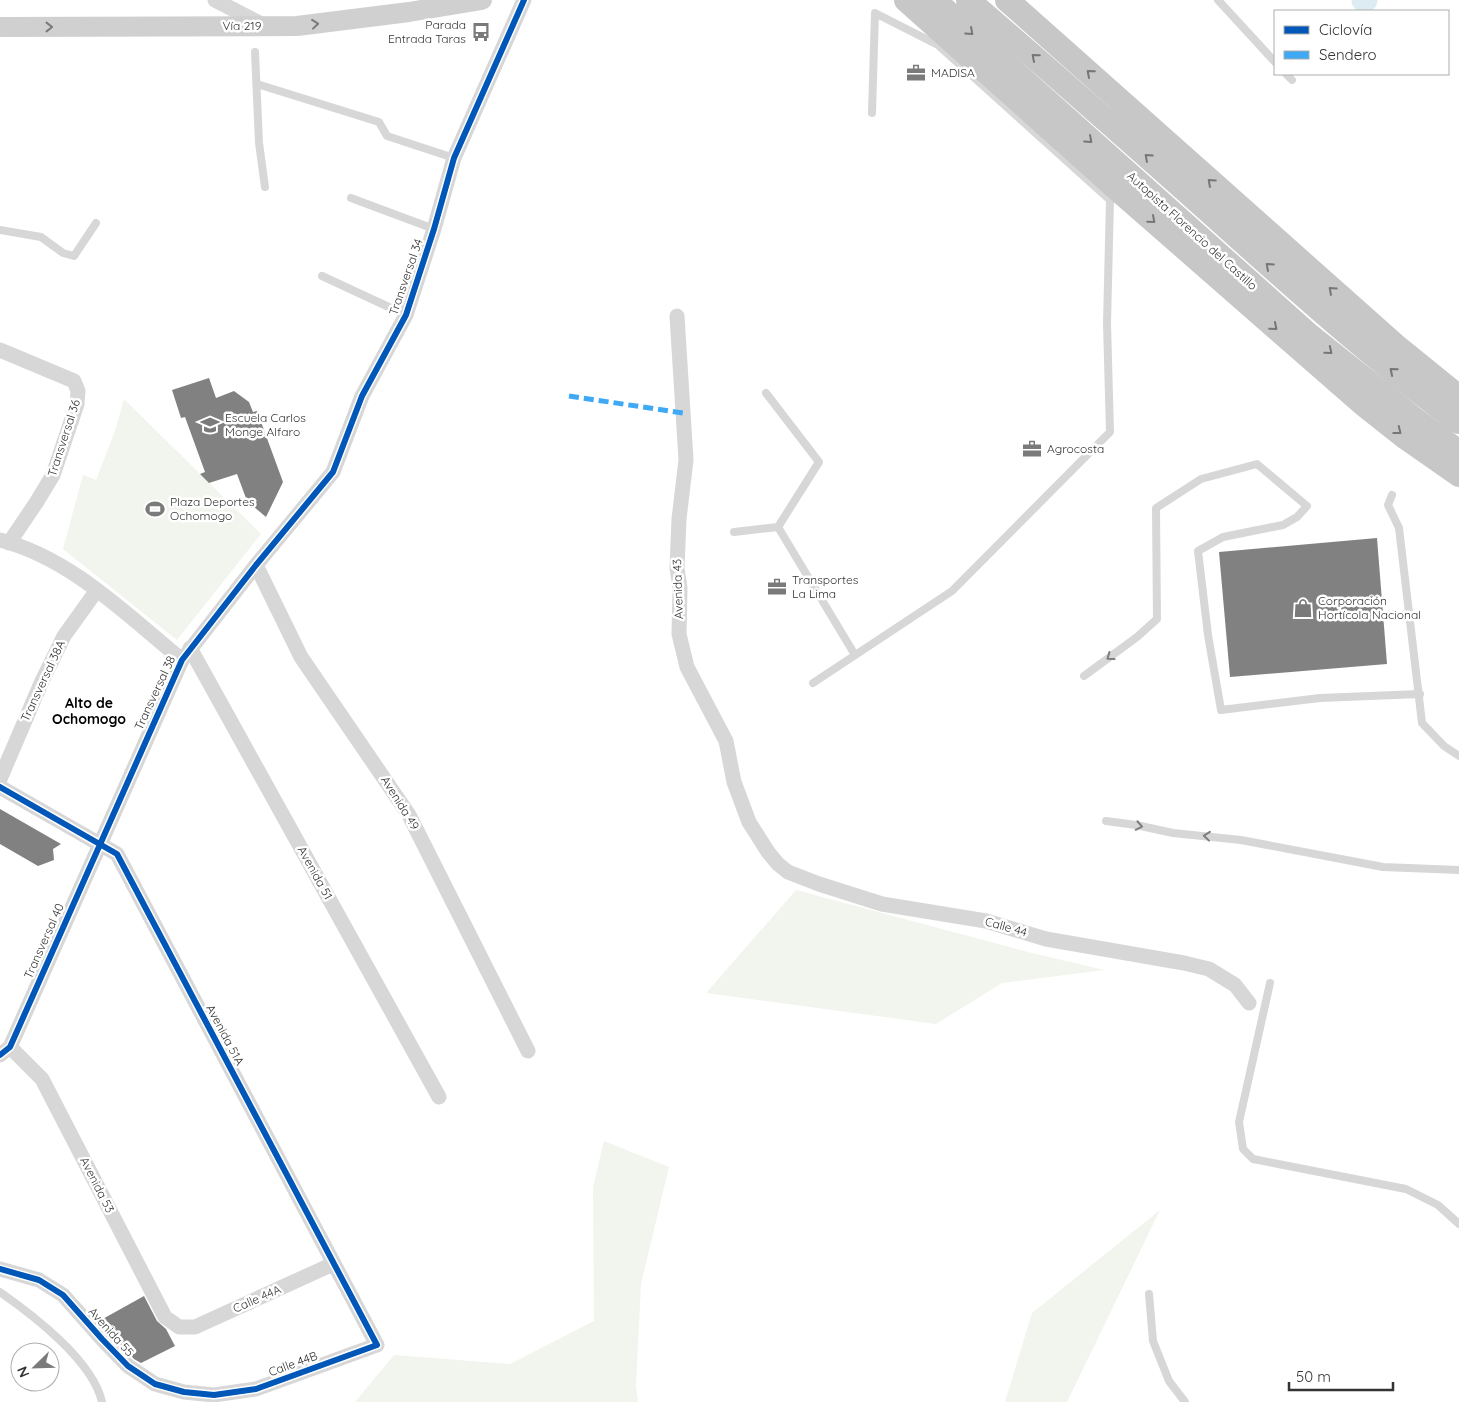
<svg xmlns="http://www.w3.org/2000/svg" width="1459" height="1402" viewBox="0 0 1459 1402" font-family="Quicksand,sans-serif">
	<style>
		.green { fill: #f1f5ed }
		.lines { fill: none; stroke-linecap: round; stroke-linejoin: round }
		.river { stroke: #ddebf3; stroke-width: 25 }
		.building { fill: #818181 }
		.service { stroke: #d7d7d7; stroke-width: 8 }
		.minor { stroke: #d7d7d7; stroke-width: 15 }
		.secondary { stroke: #d0d0d0; stroke-width: 20 }
		.trunk { stroke: #c7c7c7; stroke-width: 24 }
		.quiet { stroke: #3fa9f5; stroke-width: 5; stroke-dasharray: 10 5; stroke-linecap: butt }
		.cycleway-casing { stroke: #fff; stroke-width: 9 }
		.cycleway { stroke: #0057b8; stroke-width: 6 }
		.oneway { stroke: #7a7a7a }
		.oneway2 { stroke: #767676 }
		.oneway3 { stroke: #7d7d7d }
		.labels { text-anchor: middle; stroke-width: 5; stroke-linejoin: round; paint-order: stroke }
		.poi-label { font-size: 12px; fill: #333; stroke: #fff; text-anchor: start }
		.street-label { font-size: 12px; fill: #333; stroke: #fff }
		.neighbourhood-label { font-size: 14px; font-weight: bold; fill: #000; stroke: #fff }
	</style>
	<rect width="100%" height="100%" fill="#fff"/>
	<path class="green" d="M 124,399 L 261,534 L 177,640 L 63,549 L 83,475 L 96,480 L 115,431 Z
		M 796,890 L 1028,952 L 1104,970 L 1002,983 L 936,1024 L 706,993 Z
		M 604,1141 L 669,1167 L 641,1284 L 636,1385 L 638,1402 L 355,1402 L 394,1355 L 510,1364 L 594,1321 L 593,1187 Z
		M 1160,1210 L 1067,1402 L 1005,1402 L 1032,1313 Z"/>
	<g class="lines">
		<path class="river" d="M 1364,0 L 1365,0"/>
	</g>
	<path class="building" d="M 209,378 L 216,398 L 234,391 L 249,402 L 253,412 L 257,411 L 283,482 L 266,517 L 247,501 L 237,474 L 209,483 L 200,474 L 205,472 L 185,417 L 181,418 L 172,390 Z
		M 1377,538 L 1387,664 L 1230,677 L 1219,552 Z
		M 0,809 L 61,844 L 53,849 L 54,860 L 38,866 L 0,844 Z
		M 144,1296 L 157,1321 L 166,1329 L 175,1346 L 141,1363 L 134,1359 L 99,1321 Z"/>
	<g class="lines">
		<path class="service" d="M 1218,0 L 1275,62
			M 255,52 L 259,143 L 265,187
			M 1286,74 L 1292,80
			M 257,84 L 379,122 L 387,136 L 454,158
			M 872,113 L 875,13 L 938,45 L 1110,200
			M 351,198 L 434,229
			M 0,230 L 41,237 L 63,253 L 74,256 L 96,223
			M 322,276 L 406,315
			M 766,393 L 819,462 L 778,527
			M 1392,495 L 1388,505 L 1399,528 L 1422,723 L 1444,746 L 1459,756
			M 734,532 L 778,527 L 855,655
			M 1084,676 L 1137,637 L 1157,619 L 1156,508 L 1201,479 L 1257,464 L 1307,506 L 1297,517 L 1283,525 L 1223,537 L 1198,551 L 1208,635 L 1221,710 L 1320,698 L 1420,694
			M 813,683 L 952,591 L 1110,432 L 1107,323 L 1110,200 L 1120,197
			M 1106,821 L 1136,825 L 1173,833 L 1241,840 L 1383,867 L 1459,870
			M 1270,983 L 1239,1122 L 1243,1149 L 1253,1159 L 1406,1189 L 1438,1205 L 1459,1224
			M 0,1292 C 33,1315 93,1361 102,1402
			M 1149,1294 L 1153,1341 L 1169,1381 L 1185,1402"/>
		<path class="minor" d="M 215,0 L 265,26
			M 677,316 L 686,460 L 679,519 L 677,568 L 680,588 L 679,634 L 687,667 L 726,741 L 734,782 L 749,822 L 768,852 L 778,864 L 788,872 L 819,884 L 882,904 L 986,921 L 1046,939 L 1184,963 L 1209,969 L 1235,985 L 1249,1003
			M 0,350 L 74,381 L 78,391 L 77,404 L 53,475 L 36,503 L 9,543
			M 0,540 C 71,558 127,615 182,660
			M 256,565 L 301,657 L 409,815 L 528,1051
			M 190,648 L 439,1097
			M 0,779 L 42,681 L 64,636 L 97,590
			M 0,787 L 117,854 L 377,1345 L 256,1389 L 214,1395 L 184,1392 L 155,1384 L 128,1366 L 102,1339 L 63,1295 L 39,1280 L 0,1269
			M 10,1047 L 42,1079 L 165,1317 L 179,1327 L 195,1327 L 333,1264
			M 0,1055 L 10,1047 L 182,660 L 256,565 L 333,472 L 362,396 L 406,315 L 434,229 L 454,158 L 524,0"/>
		<path class="secondary" d="M 0,27 L 297,26 L 409,12 L 482,0"/>
		<path class="trunk" d="M 906,0 L 1125,196 L 1363,404 L 1406,438 L 1459,475
			M 934,0 L 1309,335 L 1413,418 L 1459,452
			M 968,0 C 1051,71 1132,143 1213,215 C 1293,287 1373,359 1459,422
			M 1007,0 L 1395,345 L 1459,397"/>
		<path class="quiet" d="M 569,396 L 683,413"/>
		<g class="cycleway-casing">
			<path id="cycleway" d="M 0,787 L 117,854 L 377,1345 L 256,1389 L 214,1395 L 184,1392 L 155,1384 L 128,1366 L 102,1339 L 63,1295 L 39,1280 L 0,1269
				M 0,1055 L 10,1047 L 182,660 L 256,565 L 333,472 L 362,396 L 406,315 L 434,229 L 454,158 L 524,0"/>
		</g>
		<use href="#cycleway" class="cycleway"/>
	</g>
	<defs><path id="oneway-chevron" d="M-2-3.5L2.5 0L-2 3.5" fill="none" stroke-width="1.6" stroke-linecap="round" stroke-linejoin="round" transform="scale(1.25)"/></defs>
	<g class="oneway">
		<use href="#oneway-chevron" transform="translate(315 24) rotate(-6)"/>
		<use href="#oneway-chevron" transform="translate(49 27)"/>
	</g>
	<g class="oneway2">
		<use href="#oneway-chevron" transform="translate(970 32) rotate(42)"/>
		<use href="#oneway-chevron" transform="translate(1035 57) rotate(-139)"/>
		<use href="#oneway-chevron" transform="translate(1090 73) rotate(-139)"/>
		<use href="#oneway-chevron" transform="translate(1089 140) rotate(42)"/>
		<use href="#oneway-chevron" transform="translate(1148 157) rotate(-138)"/>
		<use href="#oneway-chevron" transform="translate(1211 182) rotate(-138)"/>
		<use href="#oneway-chevron" transform="translate(1152 220) rotate(41)"/>
		<use href="#oneway-chevron" transform="translate(1269 266) rotate(-138)"/>
		<use href="#oneway-chevron" transform="translate(1332 290) rotate(-138)"/>
		<use href="#oneway-chevron" transform="translate(1274 327) rotate(41)"/>
		<use href="#oneway-chevron" transform="translate(1329 351) rotate(39)"/>
		<use href="#oneway-chevron" transform="translate(1393 371) rotate(-140)"/>
		<use href="#oneway-chevron" transform="translate(1398 431) rotate(38)"/>
	</g>
	<g class="oneway3">
		<use href="#oneway-chevron" transform="translate(1110 657) rotate(144)"/>
		<use href="#oneway-chevron" transform="translate(1139 826) rotate(11)"/>
		<use href="#oneway-chevron" transform="translate(1207 836) rotate(-174)"/>
	</g>
	<defs>
		<g id="bus-bare" transform="scale(1.5)"><path d="M-5-6H5V4H4V6H2V4H-2V6H-4V4H-5ZM-3.5-4V0h7V-4ZM-3.5 1.2v1.5H-2V1.2ZM2 1.2v1.5H3.5V1.2Z" fill="#7a7a7a" stroke="#fff" stroke-width="2.5" paint-order="stroke"/></g>
		<g id="office-bare" transform="scale(1.5)"><path d="M-6-3h4V-5.5h4V-3h4V5H-6ZM-1-4.5V-3h2v-1.5ZM-6 0V1H6V0Z" fill="#7a7a7a" stroke="#fff" stroke-width="2.5" paint-order="stroke"/></g>
		<g id="school-bare" transform="scale(1.5)"><path d="M0-5L7-2L0 1L-7-2ZM-4 1L0 2.5L4 1V4Q0 6-4 4Z" fill="#7a7a7a" stroke="#fff" stroke-width="2.5" paint-order="stroke"/></g>
		<g id="stadium-bare" transform="scale(1.5)"><path d="M0-5a6.5 5 0 1 0 0 10a6.5 5 0 1 0 0-10ZM-3.5-1.8h7v3.6h-7Z" fill="#7a7a7a" stroke="#fff" stroke-width="2.5" paint-order="stroke"/></g>
		<g id="shop-bare" transform="scale(1.5)"><path d="M-5-2.5h2.3a2.7 3.5 0 0 1 5.4 0H5L5.5 6h-11ZM-1.5-2.5h3a1.5 2.3 0 0 0-3 0Z" fill="#7a7a7a" stroke="#fff" stroke-width="2.5" paint-order="stroke"/></g>
	</defs>
	<g fill-rule="evenodd">
		<use href="#bus-bare" x="481" y="32"/>
		<use href="#office-bare" x="916" y="73"/>
		<use href="#school-bare" x="210" y="425"/>
		<use href="#office-bare" x="1032" y="449"/>
		<use href="#stadium-bare" x="155" y="509"/>
		<use href="#office-bare" x="777" y="587"/>
		<use href="#shop-bare" x="1303" y="608"/>
	</g>
	<g class="labels">
		<g class="poi-label">
			<text x="466" y="29" text-anchor="end">Parada<tspan x="466" dy="14">Entrada Taras</tspan></text>
			<text x="931" y="77">MADISA</text>
			<text x="225" y="422">Escuela Carlos<tspan x="225" dy="14">Monge Alfaro</tspan></text>
			<text x="1047" y="453">Agrocosta</text>
			<text x="170" y="506">Plaza Deportes<tspan x="170" dy="14">Ochomogo</tspan></text>
			<text x="792" y="584">Transportes<tspan x="792" dy="14">La Lima</tspan></text>
			<text x="1318" y="605">Corporación<tspan x="1318" dy="14">Hortícola Nacional</tspan></text>
		</g>
		<g class="street-label">
			<text x="242" y="30">Vía 219</text>
			<text transform="translate(1192 231) rotate(42)" y="4">Autopista Florencio del Castillo</text>
			<text transform="translate(406 277) rotate(-71)" y="4">Transversal 34</text>
			<text transform="translate(64 438) rotate(-72)" y="4">Transversal 36</text>
			<text transform="translate(678 589) rotate(-92)" y="4">Avenida 43</text>
			<text transform="translate(43 681) rotate(-65)" y="4">Transversal 38A</text>
			<text transform="translate(155 693) rotate(-65)" y="4">Transversal 38</text>
			<text transform="translate(400 803) rotate(58)" y="4">Avenida 49</text>
			<text transform="translate(315 873) rotate(61)" y="4">Avenida 51</text>
			<text transform="translate(1006 927) rotate(16)" y="4">Calle 44</text>
			<text transform="translate(44 941) rotate(-66)" y="4">Transversal 40</text>
			<text transform="translate(225 1035) rotate(62)" y="4">Avenida 51A</text>
			<text transform="translate(97 1185) rotate(63)" y="4">Avenida 53</text>
			<text transform="translate(257 1299) rotate(-24)" y="4">Calle 44A</text>
			<text transform="translate(111 1332) rotate(48)" y="4">Avenida 55</text>
			<text transform="translate(293 1364) rotate(-20)" y="4">Calle 44B</text>
		</g>
		<g class="neighbourhood-label">
			<text x="89" y="708">Alto de<tspan x="89" dy="16">Ochomogo</tspan></text>
		</g>
	</g>
	<rect x="1274" y="10" width="175" height="65" fill="#ffffff" stroke="#adadad"/>
	<rect x="1284" y="26" width="25" height="8" fill="#0057b8" stroke="#adadad"/>
	<text x="1319" y="35" font-size="15" fill="#333333">Ciclovía</text>
	<rect x="1284" y="51" width="25" height="8" fill="#3fa9f5" stroke="#adadad"/>
	<text x="1319" y="60" font-size="15" fill="#333333">Sendero</text>
	<g transform="translate(35 1367) rotate(247)"><circle r="24" fill="#ffffff" stroke="#adadad"/>
	<path d="M0-4L9 19L0 12L-9 19Z" fill="#7a7a7a"/>
	<text y="-8" font-size="14" font-weight="bold" text-anchor="middle" fill="#333333">N</text>
	</g>
	<path d="M1289 1382v8h104v-8" fill="none" stroke="#333333" stroke-width="2.5"/>
	<text x="1296" y="1382" font-size="15" fill="#333333" stroke="#ffffff" stroke-width="4" paint-order="stroke">50 m</text>
</svg>
